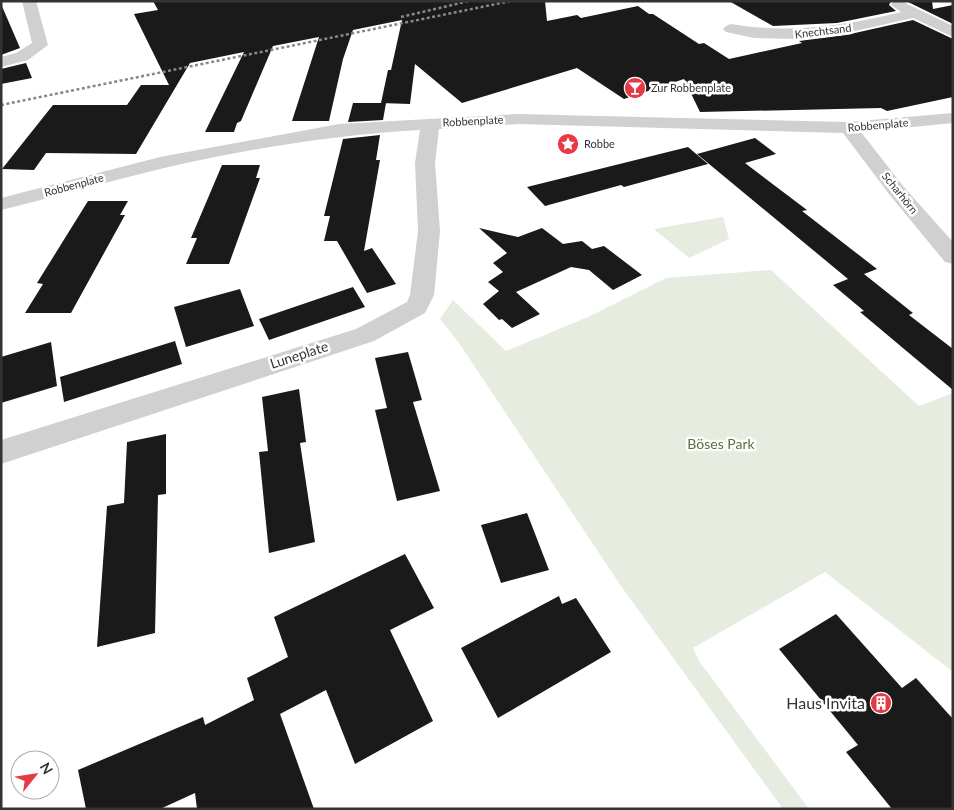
<svg xmlns="http://www.w3.org/2000/svg" width="954" height="810" viewBox="0 0 954 810" font-family="Lato,sans-serif">
	<style>
		.green { fill: #e6ecdf }
		.building { fill: #1a1a1a }
		.lines { fill: none; stroke-linecap: round; stroke-linejoin: round }
		.minor { fill: #d0d0d0; fill-rule: evenodd }
		.rail { stroke: #888; stroke-width: 2.5; stroke-dasharray: 3 2.5; stroke-linecap: butt }
		.labels { text-anchor: middle; stroke-width: 5; stroke-linejoin: round; paint-order: stroke }
		.far-street-label { font-size: 11px; fill: #333; stroke: #fff }
		.far-poi-label { font-size: 11px; fill: #333; stroke: #fff; text-anchor: start }
		.street-label { font-size: 14px; fill: #333; stroke: #fff }
		.park-label { font-size: 14px; fill: #56703f; stroke: #fff }
		.near-poi-label { font-size: 16px; fill: #333; stroke: #fff; text-anchor: end }
	</style>
	<rect width="100%" height="100%" fill="#fff"/>
	<path class="green" d="M 723,217 L 729,239 L 689,258 L 654,229 Z
		M 771,270 L 919,406 L 953,393 L 953,672 L 825,572 L 693,648 L 699,661 L 809,809 L 783,809 L 621,586 L 459,343 L 440,319 L 453,300 L 506,351 L 588,317 L 666,278 Z"/>
	<path class="building" d="M 153,1 L 545,1 L 547,21 L 577,15 L 581,18 L 638,6 L 649,14 L 653,14 L 699,44 L 704,43 L 729,59 L 802,43 L 799,41 L 846,35 L 913,20 L 953,39 L 953,97 L 887,111 L 881,108 L 700,112 L 684,79 L 624,99 L 577,68 L 462,103 L 415,64 L 410,104 L 381,103 L 388,70 L 391,70 L 402,20 L 353,30 L 343,59 L 329,121 L 292,121 L 319,37 L 273,46 L 241,121 L 237,123 L 234,132 L 205,132 L 244,52 L 190,63 L 136,154 L 46,153 L 34,170 L 2,169 L 53,105 L 127,105 L 141,85 L 169,85 L 134,14 L 158,10 Z
		M 729,1 L 891,1 L 889,5 L 896,11 L 837,23 L 773,26 Z
		M 906,1 L 932,1 L 933,9 L 953,5 L 953,24 Z
		M 1,4 L 20,48 L 1,55 Z
		M 26,63 L 32,78 L 1,84 L 1,69 Z
		M 353,103 L 386,103 L 383,120 L 348,122 Z
		M 380,135 L 376,160 L 380,160 L 364,251 L 372,248 L 396,284 L 367,293 L 337,241 L 324,241 L 330,216 L 324,216 L 343,139 Z
		M 755,138 L 776,154 L 745,163 L 807,210 L 802,211 L 877,269 L 864,274 L 913,313 L 909,315 L 953,349 L 953,390 L 860,312 L 864,311 L 833,285 L 848,279 L 697,154 Z
		M 688,147 L 708,164 L 624,187 L 621,185 L 545,206 L 527,187 Z
		M 222,165 L 260,165 L 256,178 L 260,178 L 229,264 L 186,264 L 197,238 L 191,238 Z
		M 88,201 L 128,201 L 120,215 L 125,215 L 71,313 L 25,313 L 43,284 L 37,283 Z
		M 479,228 L 518,237 L 542,228 L 563,244 L 582,241 L 592,249 L 604,246 L 642,275 L 613,290 L 589,270 L 571,267 L 516,292 L 540,314 L 512,328 L 502,319 L 499,320 L 483,304 L 499,291 L 488,282 L 503,272 L 493,263 L 507,253 Z
		M 353,287 L 365,307 L 269,340 L 259,319 Z
		M 240,289 L 254,326 L 186,347 L 174,307 Z
		M 175,341 L 182,364 L 64,402 L 60,377 Z
		M 51,342 L 57,386 L 1,403 L 1,357 Z
		M 408,352 L 422,400 L 413,402 L 440,491 L 397,501 L 375,410 L 387,408 L 375,358 Z
		M 299,389 L 306,442 L 300,443 L 315,542 L 269,553 L 259,452 L 268,451 L 262,397 Z
		M 166,434 L 166,494 L 158,495 L 155,633 L 97,647 L 107,506 L 124,503 L 127,442 Z
		M 527,513 L 549,570 L 501,583 L 481,525 Z
		M 405,554 L 434,608 L 390,630 L 433,721 L 355,764 L 326,690 L 280,714 L 314,809 L 197,809 L 195,793 L 160,809 L 86,809 L 78,770 L 203,717 L 205,725 L 254,700 L 247,678 L 288,657 L 274,617 Z
		M 559,596 L 562,604 L 576,598 L 611,652 L 498,718 L 461,648 Z
		M 836,614 L 902,688 L 916,678 L 953,719 L 953,809 L 892,809 L 846,752 L 858,745 L 779,649 Z"/>
	<g class="lines">
		<path class="minor" d="M 22,1 L 36,1 L 48,45 L 28,60 L 1,67 L 1,57 L 16,53 L 32,43 Z
			M 893,2 L 903,2 L 953,26 L 953,37 L 913,18 L 846,33 L 800,39 L 754,38 L 726,32 L 723,29 L 726,26 L 731,24 C 789,34 844,26 901,12 L 891,5 Z
			M 953,113 L 953,123 L 861,132 L 903,186 L 953,242 L 953,264 L 945,262 L 889,194 L 843,133 L 518,124 L 439,129 L 435,163 L 440,231 L 434,295 L 425,313 L 374,341 L 1,464 L 1,440 L 356,329 L 407,302 L 410,295 L 418,231 L 415,163 L 420,130 C 333,135 245,149 160,169 C 107,182 54,197 1,210 L 1,198 L 160,157 L 339,124 L 518,114 L 848,122 Z"/>
		<path class="rail" d="M 401,17 L 469,1
			M 1,105 L 511,1"/>
	</g>
	<defs>
		<g id="bar-disc" transform="scale(1.125)"><circle r="9.5" fill="#e63946" stroke="#fff"/><path d="M-6-5H6L.8 .8V4.5H3.5V6h-7V4.5H-.8V.8Z" fill="#fff"/></g>
		<g id="sight-disc" transform="scale(1.125)"><circle r="9.5" fill="#e63946" stroke="#fff"/><path d="M0-6L1.8-2.2L6-1.7L2.9 1.2L3.7 5.4L0 3.3L-3.7 5.4L-2.9 1.2L-6-1.7L-1.8-2.2Z" fill="#fff"/></g>
		<g id="building-disc" transform="scale(1.125)"><circle r="9.5" fill="#e63946" stroke="#fff"/><path d="M-4-6H4V6H1V3H-1V6H-4ZM-2.5-4.3h1.7v1.8h-1.7ZM.8-4.3h1.7v1.8H.8ZM-2.5-1h1.7V.8h-1.7ZM.8-1h1.7V.8H.8Z" fill="#fff"/></g>
	</defs>
	<g fill-rule="evenodd">
		<use href="#bar-disc" x="635" y="88"/>
		<use href="#sight-disc" x="568" y="144"/>
		<use href="#building-disc" x="881" y="703"/>
	</g>
	<g class="labels">
		<g class="far-street-label">
			<text transform="translate(823 31) rotate(-7)" y="4">Knechtsand</text>
			<text transform="translate(473 121) rotate(-3)" y="4">Robbenplate</text>
			<text transform="translate(878 125) rotate(-5)" y="4">Robbenplate</text>
			<text transform="translate(74 185) rotate(-15)" y="4">Robbenplate</text>
			<text transform="translate(900 193) rotate(51)" y="4">Scharhörn</text>
		</g>
		<g class="far-poi-label">
			<text x="651" y="92">Zur Robbenplate</text>
			<text x="584" y="148">Robbe</text>
		</g>
		<g class="street-label">
			<text transform="translate(299 355) rotate(-18)" y="5">Luneplate</text>
		</g>
		<g class="park-label">
			<text x="721" y="449">Böses Park</text>
		</g>
		<g class="near-poi-label">
			<text x="865" y="709">Haus Invita</text>
		</g>
	</g>
	<rect width="954" height="810" fill="none" stroke="#333333" stroke-width="5"/>
	<g transform="translate(35 775) rotate(60)"><circle r="24" fill="#ffffff" stroke="#adadad"/>
	<path d="M0-4L9 19L0 12L-9 19Z" fill="#e63946"/>
	<text y="-8" font-size="14" font-weight="bold" text-anchor="middle" fill="#333333">N</text>
	</g>
</svg>
